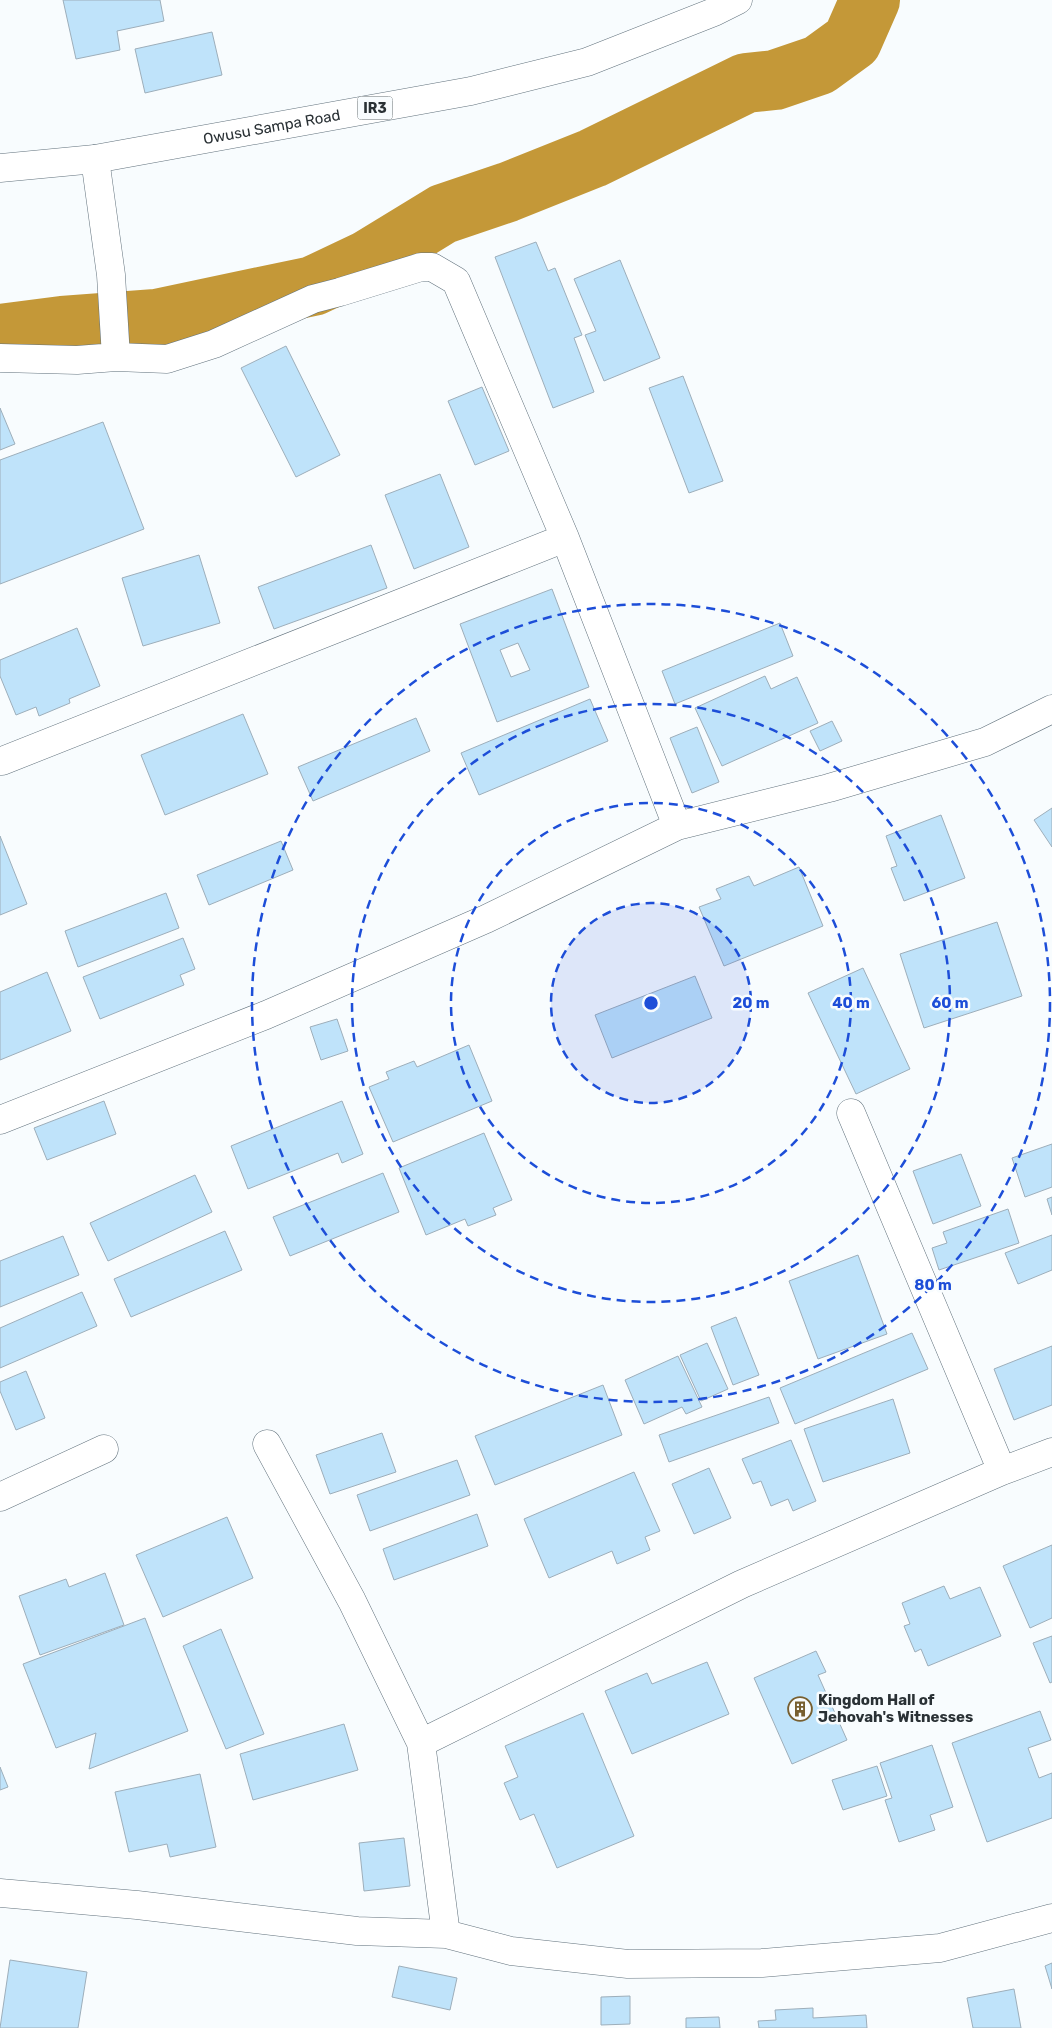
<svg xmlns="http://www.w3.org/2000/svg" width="1052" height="2028" viewBox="0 0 1052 2028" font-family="Rubik,sans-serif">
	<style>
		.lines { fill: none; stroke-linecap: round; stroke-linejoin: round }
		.river { stroke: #c49838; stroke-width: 60 }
		.building { fill: #bfe3fa; stroke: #9daeba; fill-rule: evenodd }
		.minor-casing { stroke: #62727d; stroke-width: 29 }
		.major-casing { stroke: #62727d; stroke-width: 29 }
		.minor { stroke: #fff; stroke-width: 28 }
		.major { stroke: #fff; stroke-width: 28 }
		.ring { fill: none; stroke: #1d4ed8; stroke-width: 2.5; stroke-dasharray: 9 6 }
		.labels { text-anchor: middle; stroke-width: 5; stroke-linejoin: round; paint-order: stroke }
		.shield { fill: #f8fcfe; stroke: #686e71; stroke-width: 1 }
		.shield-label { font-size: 14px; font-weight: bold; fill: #2a3135 }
		.street-label { font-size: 15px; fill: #2a3135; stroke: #f8fcfe }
		.poi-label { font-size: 15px; font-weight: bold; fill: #2a3135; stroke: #f8fcfe; text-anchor: start }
		.centre { fill: #1d4ed8; stroke: #f8fcfe; stroke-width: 2.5 }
		.ring-label { font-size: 15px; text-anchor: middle; font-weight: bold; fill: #1d4ed8; stroke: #f8fcfe; stroke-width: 5; stroke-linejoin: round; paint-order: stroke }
	</style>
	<rect width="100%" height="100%" fill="#f8fcfe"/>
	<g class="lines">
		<path class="river" d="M 0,334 L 62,326 L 156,319 L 313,286 L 366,261 L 443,214 L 508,192 L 593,158 L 746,83 L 775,80 L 819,65 L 852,41 L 870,0"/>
	</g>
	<path class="building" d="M 63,0 L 160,0 L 164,21 L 117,31 L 120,50 L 76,59 Z
		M 212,32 L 222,75 L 145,93 L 135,49 Z
		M 536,242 L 548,271 L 555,268 L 582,335 L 574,338 L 594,392 L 553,408 L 495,257 Z
		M 620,260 L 660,358 L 604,381 L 585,335 L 596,331 L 574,279 Z
		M 286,346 L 340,455 L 296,477 L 241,368 Z
		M 683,376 L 723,481 L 689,493 L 649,388 Z
		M 482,387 L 509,451 L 475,465 L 448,401 Z
		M 0,408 L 15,444 L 0,450 Z
		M 103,422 L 144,529 L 0,584 L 0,460 Z
		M 440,474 L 469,547 L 414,569 L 385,495 Z
		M 371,545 L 387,588 L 274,629 L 258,587 Z
		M 199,555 L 220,623 L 143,646 L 122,578 Z
		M 552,589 L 589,687 L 497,722 L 460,624 ZM 518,643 L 530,670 L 511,677 L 500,650 Z
		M 780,623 L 793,656 L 675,704 L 662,671 Z
		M 77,628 L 100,686 L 69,699 L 70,703 L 39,716 L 36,707 L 16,715 L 0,676 L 0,660 Z
		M 765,676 L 771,689 L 797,677 L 818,723 L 722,766 L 695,708 Z
		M 590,699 L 608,741 L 479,795 L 461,753 Z
		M 243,714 L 268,774 L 165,815 L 141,755 Z
		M 416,718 L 430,751 L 313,801 L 298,767 Z
		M 832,721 L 842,741 L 820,751 L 810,731 Z
		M 697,727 L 719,782 L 692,793 L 670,738 Z
		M 1052,808 L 1052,847 L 1034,820 Z
		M 941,815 L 965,878 L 904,901 L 891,868 L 897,866 L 886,836 Z
		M 0,836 L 27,904 L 0,915 Z
		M 281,841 L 293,870 L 209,905 L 197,875 Z
		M 799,867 L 823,926 L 724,966 L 699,907 L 721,899 L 716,889 L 749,876 L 754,886 Z
		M 166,893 L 179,928 L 78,967 L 65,931 Z
		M 997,922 L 1022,996 L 924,1028 L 900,954 Z
		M 183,938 L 195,969 L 180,975 L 184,985 L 100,1019 L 83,977 Z
		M 863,968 L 910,1069 L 856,1094 L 808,993 Z
		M 47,972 L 71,1031 L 0,1060 L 0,992 Z
		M 695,976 L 712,1018 L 612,1058 L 595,1015 Z
		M 337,1019 L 348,1051 L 321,1060 L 310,1027 Z
		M 469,1045 L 492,1101 L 393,1142 L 369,1087 L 389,1079 L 386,1072 L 414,1061 L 417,1067 Z
		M 104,1101 L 116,1134 L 47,1160 L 34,1128 Z
		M 342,1101 L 363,1154 L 342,1163 L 338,1153 L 248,1189 L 231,1146 Z
		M 484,1133 L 512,1200 L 493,1208 L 496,1215 L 468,1226 L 465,1219 L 426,1235 L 399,1168 Z
		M 1052,1144 L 1052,1187 L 1025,1197 L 1012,1158 Z
		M 961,1154 L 981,1206 L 933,1224 L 913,1171 Z
		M 383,1173 L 399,1212 L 290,1256 L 273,1217 Z
		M 195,1175 L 212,1212 L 108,1261 L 90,1223 Z
		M 1052,1197 L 1052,1215 L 1047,1199 Z
		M 1008,1209 L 1019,1243 L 939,1270 L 932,1248 L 947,1243 L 943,1232 Z
		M 225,1231 L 242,1270 L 131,1317 L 114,1279 Z
		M 1052,1235 L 1052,1270 L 1018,1284 L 1005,1253 Z
		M 63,1236 L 79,1275 L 0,1307 L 0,1261 Z
		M 858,1255 L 887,1334 L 818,1359 L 789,1281 Z
		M 82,1292 L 97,1326 L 0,1368 L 0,1328 Z
		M 736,1317 L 759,1375 L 733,1385 L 711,1327 Z
		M 912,1333 L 928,1369 L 795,1424 L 780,1388 Z
		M 707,1343 L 728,1389 L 701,1401 L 680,1355 Z
		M 1052,1346 L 1052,1405 L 1014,1420 L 994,1369 Z
		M 678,1356 L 702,1407 L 686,1414 L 682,1407 L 644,1424 L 625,1380 Z
		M 26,1371 L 45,1418 L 16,1430 L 0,1391 L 0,1382 Z
		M 603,1385 L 622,1435 L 495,1485 L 475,1436 Z
		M 769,1397 L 779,1423 L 669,1462 L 659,1435 Z
		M 893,1399 L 910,1453 L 823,1482 L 804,1429 Z
		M 382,1433 L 396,1472 L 330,1494 L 316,1455 Z
		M 791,1440 L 816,1501 L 793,1511 L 788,1499 L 771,1506 L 761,1481 L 753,1484 L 742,1459 Z
		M 457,1460 L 470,1495 L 370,1531 L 357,1495 Z
		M 709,1468 L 731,1518 L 694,1534 L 672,1484 Z
		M 634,1472 L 660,1531 L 645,1537 L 650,1550 L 617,1564 L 612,1551 L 549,1578 L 524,1519 Z
		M 477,1514 L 488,1546 L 394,1580 L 383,1549 Z
		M 227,1517 L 253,1578 L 163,1617 L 136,1555 Z
		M 1052,1545 L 1052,1618 L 1030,1628 L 1003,1566 Z
		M 105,1573 L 124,1625 L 40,1655 L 19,1596 L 66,1579 L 69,1587 Z
		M 944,1586 L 950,1599 L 980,1587 L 1001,1636 L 928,1666 L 921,1649 L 915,1652 L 904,1626 L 910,1624 L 902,1603 Z
		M 145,1618 L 188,1731 L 89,1769 L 96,1733 L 56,1748 L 23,1664 Z
		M 221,1629 L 264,1734 L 226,1749 L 183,1646 Z
		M 1052,1636 L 1052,1682 L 1050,1683 L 1033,1643 Z
		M 816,1651 L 826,1672 L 818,1675 L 847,1740 L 792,1764 L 754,1678 Z
		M 707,1662 L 729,1714 L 632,1754 L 605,1691 L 647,1673 L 652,1684 Z
		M 1040,1711 L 1051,1740 L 1028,1748 L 1039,1778 L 1052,1773 L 1052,1818 L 987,1842 L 952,1743 Z
		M 583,1713 L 634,1836 L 557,1868 L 534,1814 L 520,1820 L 504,1783 L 518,1777 L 505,1746 Z
		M 344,1724 L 358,1770 L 253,1800 L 240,1754 Z
		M 932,1745 L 953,1807 L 930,1815 L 935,1830 L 899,1842 L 885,1800 L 892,1798 L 880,1763 Z
		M 877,1766 L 887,1796 L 843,1810 L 832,1780 Z
		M 0,1767 L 8,1787 L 0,1790 Z
		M 200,1774 L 216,1847 L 170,1857 L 167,1844 L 129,1852 L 115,1792 Z
		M 404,1838 L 410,1886 L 364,1891 L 359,1843 Z
		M 10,1960 L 87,1972 L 78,2028 L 0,2028 Z
		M 1052,1963 L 1052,1989 L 1045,1966 Z
		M 399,1966 L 457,1978 L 450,2010 L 392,1997 Z
		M 1014,1989 L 1021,2028 L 973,2028 L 967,1998 Z
		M 630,1996 L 630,2024 L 601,2025 L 601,1997 Z
		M 813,2008 L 813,2018 L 866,2015 L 867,2028 L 759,2028 L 758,2021 L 776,2020 L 775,2010 Z
		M 719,2017 L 720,2028 L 686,2028 L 686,2018 Z"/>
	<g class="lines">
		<g class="minor-casing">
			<path id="minor" d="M 95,159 L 111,275 L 116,357 L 167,359 L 214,344 L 313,299 L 340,292 L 421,267 L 432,267 L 456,281 L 565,538 L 677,826
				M 0,358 L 77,360 L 116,357
				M 2,761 L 565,538
				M 851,1113 L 1002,1471
				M 0,1120 L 266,1015 L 486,919 L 677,826 L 829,788 L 985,742 L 1052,709
				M 267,1444 L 352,1601 L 421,1743
				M 1052,1452 L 1002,1471 L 742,1584 L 421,1743 L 446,1934 L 511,1951 L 628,1964 L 762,1963 L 940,1948 L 1052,1918
				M 0,1497 L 104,1449
				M 0,1893 L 137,1905 L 357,1931 L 446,1934"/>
		</g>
		<g class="major-casing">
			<g id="major">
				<path id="s1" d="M 0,168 L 95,159 L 471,91 L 587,62 L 714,12 L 738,0"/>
			</g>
		</g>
		<use href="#minor" class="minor"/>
		<use href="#major" class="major"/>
	</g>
	<circle cx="651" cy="1003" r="100" fill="#1d4ed8" fill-opacity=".12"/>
	<g class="ring">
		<circle cx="651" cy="1003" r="100"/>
		<circle cx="651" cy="1003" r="200"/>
		<circle cx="651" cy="1003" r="299"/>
		<circle cx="651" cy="1003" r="399"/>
	</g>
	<defs>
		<g id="building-ring" transform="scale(1.25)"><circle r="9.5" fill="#f8fcfe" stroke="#775f30" stroke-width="1.5"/><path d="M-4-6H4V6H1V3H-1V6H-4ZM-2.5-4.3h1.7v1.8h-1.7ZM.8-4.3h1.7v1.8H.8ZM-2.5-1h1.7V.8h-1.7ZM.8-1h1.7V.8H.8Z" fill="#775f30"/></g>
	</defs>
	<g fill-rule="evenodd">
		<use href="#building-ring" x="800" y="1709"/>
	</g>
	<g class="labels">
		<rect class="shield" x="357.5" y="96.5" width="35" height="23" rx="4"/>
		<g class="shield-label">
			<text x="375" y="113">IR3</text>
		</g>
		<g class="street-label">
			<text dy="5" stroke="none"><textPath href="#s1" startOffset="275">Owusu Sampa Road</textPath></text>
		</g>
		<g class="poi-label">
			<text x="818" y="1705">Kingdom Hall of<tspan x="818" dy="17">Jehovah's Witnesses</tspan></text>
		</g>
	</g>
	<circle cx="651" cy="1003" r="8" class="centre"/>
	<g class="ring-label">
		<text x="751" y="1008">20 m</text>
		<text x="851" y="1008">40 m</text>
		<text x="950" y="1008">60 m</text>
		<text x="933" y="1290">80 m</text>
	</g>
</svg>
